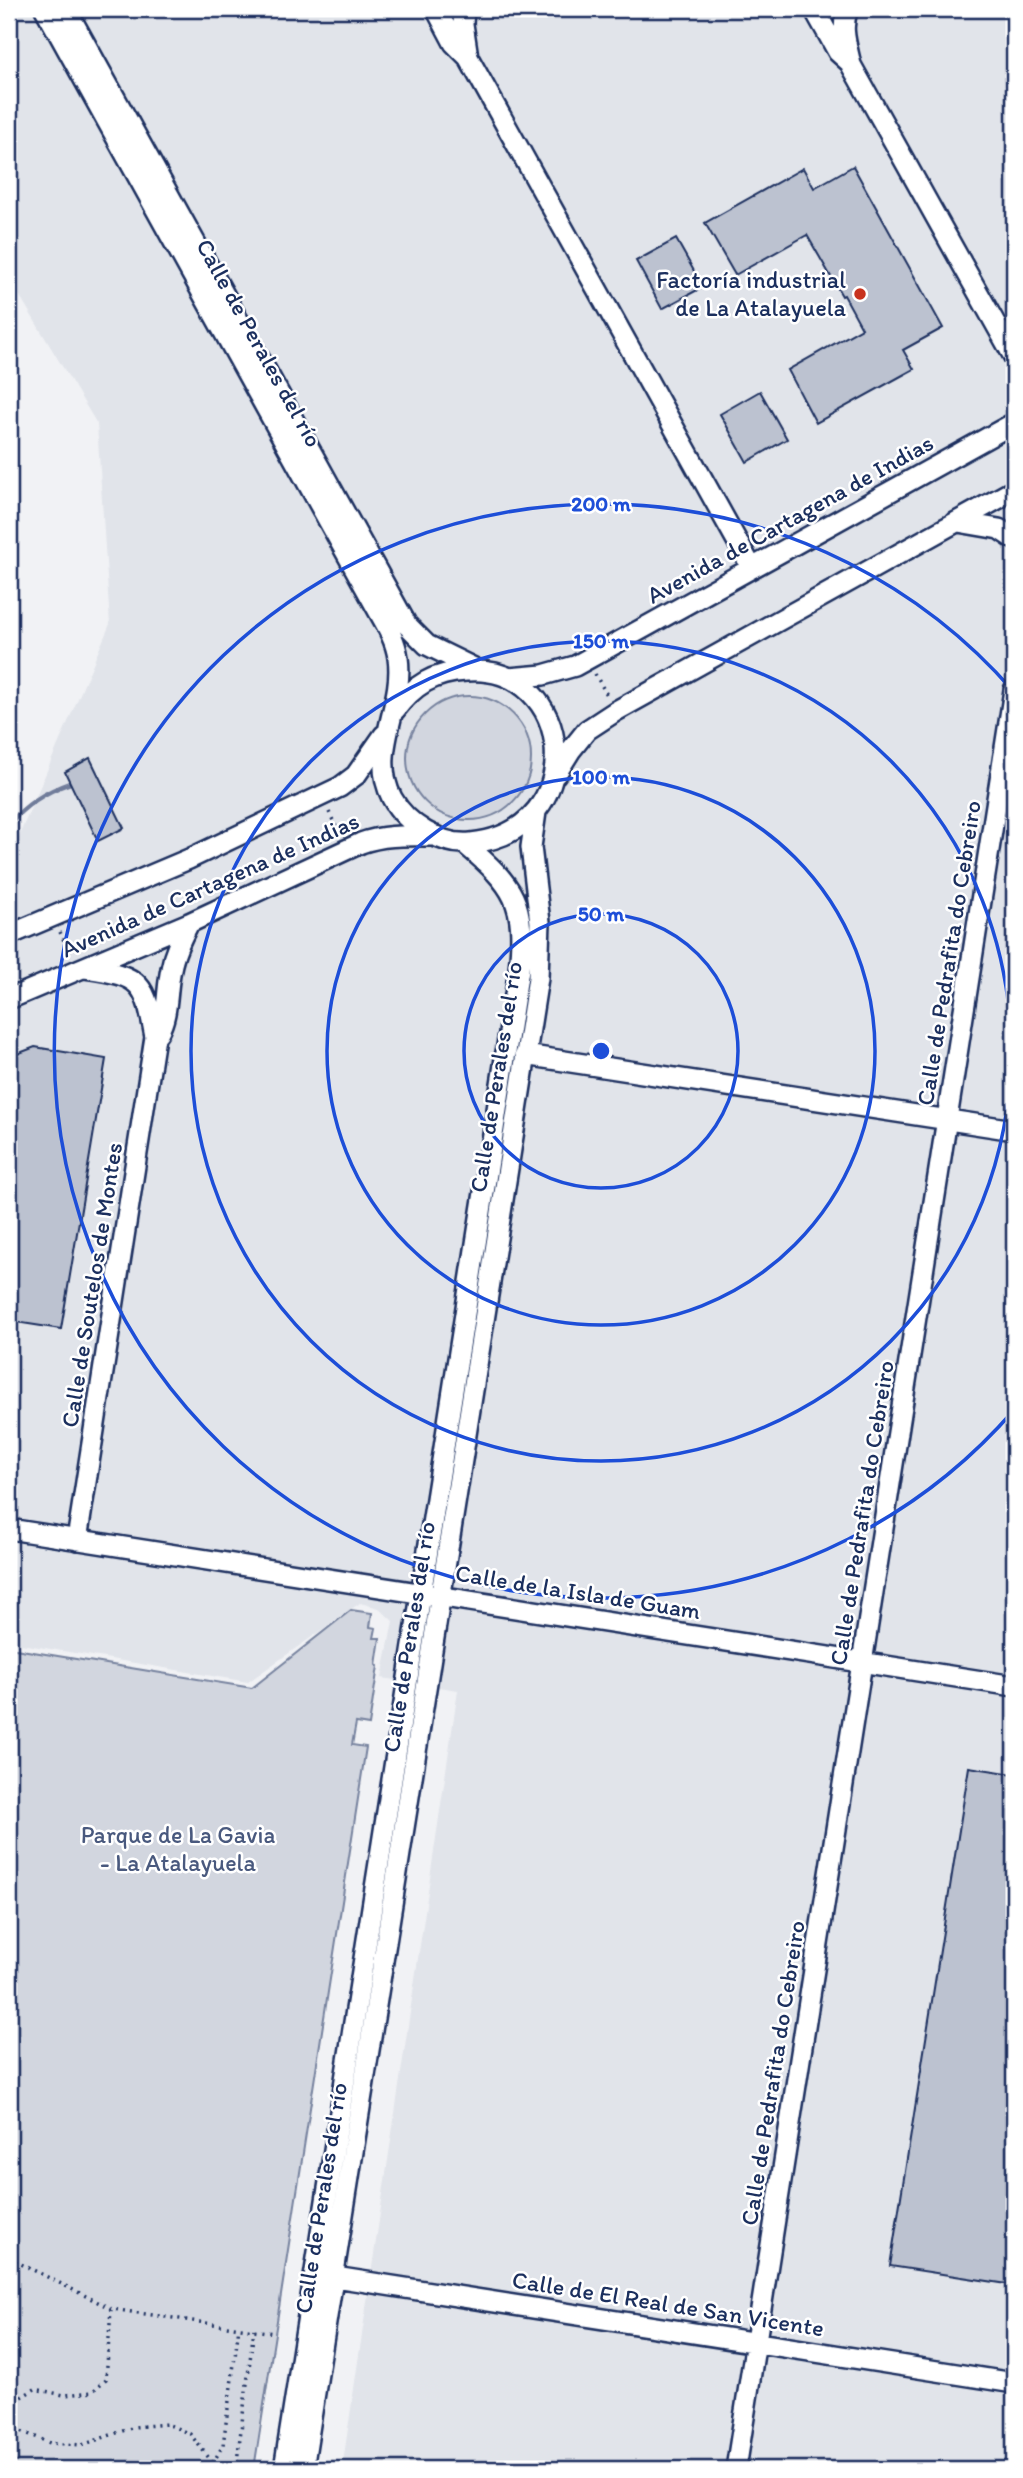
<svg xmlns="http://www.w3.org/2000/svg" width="1023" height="2478" viewBox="0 0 1023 2478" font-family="Itim,sans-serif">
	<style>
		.built { fill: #e1e4ea }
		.green { fill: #d2d6df; stroke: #76829e; stroke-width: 2 }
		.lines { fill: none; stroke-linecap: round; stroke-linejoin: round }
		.stream { stroke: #707c9a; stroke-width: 5 }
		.building { fill: #bcc2d0; stroke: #1b2f5e; stroke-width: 2 }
		.street-casing { stroke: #1b2f5e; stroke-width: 24 }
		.path { stroke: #1b2f5e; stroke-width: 3.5; stroke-dasharray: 2 5; stroke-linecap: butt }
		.street { stroke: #fff; stroke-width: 19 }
		.ring { fill: none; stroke: #1d4ed8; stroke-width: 3.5 }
		.poi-dot { fill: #c8321e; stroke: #fff; stroke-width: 2.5 }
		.labels { text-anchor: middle; stroke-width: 5; stroke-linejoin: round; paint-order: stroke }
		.poi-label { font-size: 24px; fill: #1b2f5e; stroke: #fff; text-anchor: end }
		.street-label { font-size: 24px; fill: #1b2f5e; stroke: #fff }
		.park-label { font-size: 24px; fill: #49597e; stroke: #fff }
		.centre { fill: #1d4ed8; stroke: #fff; stroke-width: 3.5 }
		.ring-label { font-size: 21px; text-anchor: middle; font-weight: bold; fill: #1d4ed8; stroke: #fff; stroke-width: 5; stroke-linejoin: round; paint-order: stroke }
	</style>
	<rect width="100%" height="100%" fill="#f1f2f5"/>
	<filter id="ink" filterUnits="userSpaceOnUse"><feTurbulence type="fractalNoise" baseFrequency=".0143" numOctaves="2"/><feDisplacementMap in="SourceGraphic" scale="14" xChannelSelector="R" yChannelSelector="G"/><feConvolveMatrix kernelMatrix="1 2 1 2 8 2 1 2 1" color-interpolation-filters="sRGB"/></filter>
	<g filter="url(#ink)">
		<path class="built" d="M 9,9 L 1014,9 L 1014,2469 L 342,2469 L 458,1690 L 382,1678 L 393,1621 L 379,1608 L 360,1603 L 248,1682 L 9,1642 L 9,859 L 110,624 L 97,424 L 9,278 Z"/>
		<path class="green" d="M407 758a62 62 0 1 1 124 0a62 62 0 1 1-124 0Z
			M 351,1610 L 372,1613 L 370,1627 L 376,1628 L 374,1638 L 380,1638 L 376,1665 L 378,1666 L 369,1725 L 356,1723 L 352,1745 L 366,1747 L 254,2469 L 9,2469 L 9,1648 L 252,1688 Z"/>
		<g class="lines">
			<path class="stream" d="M 9,824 C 25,805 47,791 70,783"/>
		</g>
		<path class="building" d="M 853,166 L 943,328 L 903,350 L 914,369 L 816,423 L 788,370 L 862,328 L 844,295 L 842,296 L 807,235 L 735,275 L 705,223 L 803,168 L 814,188 Z
			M 676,239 L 703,287 L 662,309 L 636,261 Z
			M 760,391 L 787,439 L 747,462 L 720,414 Z
			M 90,758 L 124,828 L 98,841 L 65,772 Z
			M 35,1047 L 106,1059 L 61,1329 L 9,1321 L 9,1057 Z
			M 969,1767 L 1014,1774 L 1014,2285 L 890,2266 Z"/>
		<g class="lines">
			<g class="street-casing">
				<path id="street" d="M 45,9 L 380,614 C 388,628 396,642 398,658 C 405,705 368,752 392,798 C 406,824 441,846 471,843 C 592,831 576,662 466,671 C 433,673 414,685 395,710
					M 66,9 L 407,625 L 427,645 L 476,669
					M 436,9 L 454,43 L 468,57 L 752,568
					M 464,9 L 463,24 L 468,57
					M 814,9 L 838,52 L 848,61
					M 848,9 C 840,28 847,45 851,65 L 1014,357
					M 958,522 L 999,529 L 1014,539
					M 509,678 L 543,675 L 575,666 L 1014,423
					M 556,774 L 571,750 L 587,730 L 616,711 L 1014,490
					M 9,935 L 189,859 L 340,787 L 356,775 L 384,735
					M 9,999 L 189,923 L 361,843 C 386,834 410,836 436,836
					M 158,1033 C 169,1014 166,991 171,969 C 174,952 181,938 189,923
					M 525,1055 L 1014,1130
					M 9,1529 L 1014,1686
					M 77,1540 L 155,1037 C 145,983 143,976 85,968
					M 322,2275 L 1014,2383
					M 284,2469 L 519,969 C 526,902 515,887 465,844
					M 303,2469 L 538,978 L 540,922 L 531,847 L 536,812
					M 736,2469 L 1014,690"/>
			</g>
			<path class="path" d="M 595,674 L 607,695
				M 329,812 L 339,833
				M 60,932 L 70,954
				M 9,2258 L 112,2309 L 274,2333
				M 9,2404 L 35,2389 L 64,2395 L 92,2392 L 106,2379 L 111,2310
				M 9,2426 L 50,2443 L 82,2445 L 134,2427 L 167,2424 L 190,2434 L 213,2463 L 212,2469
				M 9,2449 L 22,2469
				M 213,2463 L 223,2445 L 239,2327
				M 236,2469 L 254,2329"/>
			<use href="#street" class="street"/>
		</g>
	</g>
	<g class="ring">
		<circle cx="601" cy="1051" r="137"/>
		<circle cx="601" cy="1051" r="274"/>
		<circle cx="601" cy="1051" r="410"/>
		<path d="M1014 1410A547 547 0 1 1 1014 692"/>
	</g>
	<circle class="poi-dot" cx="860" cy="294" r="7"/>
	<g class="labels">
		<g class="poi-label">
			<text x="846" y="288">Factoría industrial<tspan x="846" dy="28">de La Atalayuela</tspan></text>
		</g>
		<g class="street-label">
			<text transform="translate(259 343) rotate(61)" y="8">Calle de Perales del río</text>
			<text transform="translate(790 519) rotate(-29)" y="8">Avenida de Cartagena de Indias</text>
			<text transform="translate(210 885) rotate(-24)" y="8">Avenida de Cartagena de Indias</text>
			<text transform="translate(949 953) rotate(-81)" y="8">Calle de Pedrafita do Cebreiro</text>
			<text transform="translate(496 1077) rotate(-81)" y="8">Calle de Perales del río</text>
			<text transform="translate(92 1285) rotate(-81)" y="8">Calle de Soutelos de Montes</text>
			<text transform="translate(862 1513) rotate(-81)" y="8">Calle de Pedrafita do Cebreiro</text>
			<text transform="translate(578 1592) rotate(9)" y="8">Calle de la Isla de Guam</text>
			<text transform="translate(409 1637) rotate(-81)" y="8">Calle de Perales del río</text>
			<text transform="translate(773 2073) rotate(-81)" y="8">Calle de Pedrafita do Cebreiro</text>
			<text transform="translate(321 2198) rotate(-81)" y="8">Calle de Perales del río</text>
			<text transform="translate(668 2304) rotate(9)" y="8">Calle de El Real de San Vicente</text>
		</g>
		<g class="park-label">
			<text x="178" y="1843">Parque de La Gavia<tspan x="178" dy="28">- La Atalayuela</tspan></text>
		</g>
	</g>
	<circle cx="601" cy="1051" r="10" class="centre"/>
	<g class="ring-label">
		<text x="601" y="511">200 m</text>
		<text x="601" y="648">150 m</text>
		<text x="601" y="784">100 m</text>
		<text x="601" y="921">50 m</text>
	</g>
	<rect width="1023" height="2478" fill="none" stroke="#fff" stroke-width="35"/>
	<rect x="18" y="18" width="988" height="2443" fill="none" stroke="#1b2f5e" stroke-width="2.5" filter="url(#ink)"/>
</svg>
